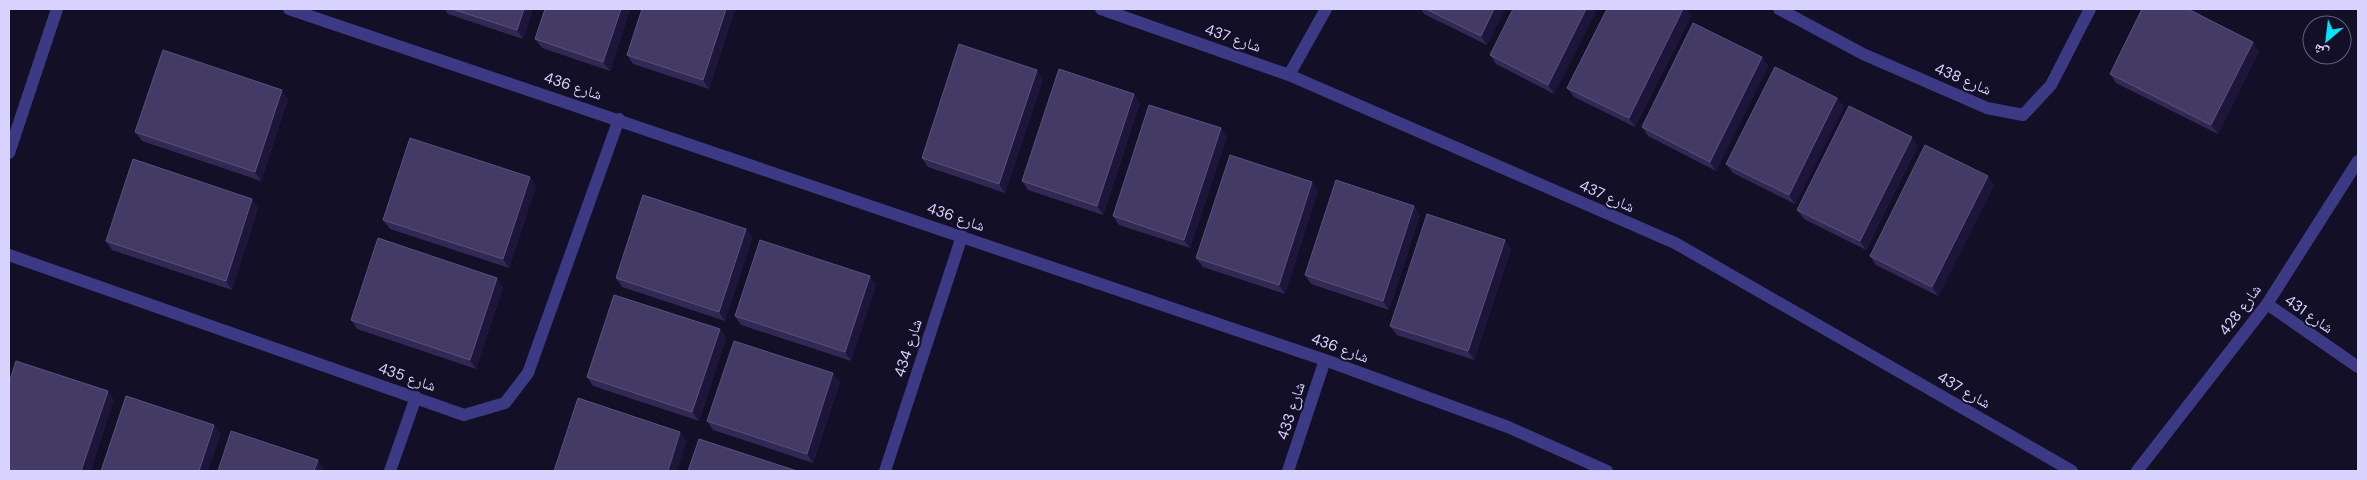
<svg xmlns="http://www.w3.org/2000/svg" width="2367" height="480" viewBox="0 0 2367 480" font-family="'DM Sans','Noto Naskh Arabic',sans-serif">
	<style>
		.lines { fill: none; stroke-linecap: round; stroke-linejoin: round }
		.minor { stroke: #3d3a85; stroke-width: 12 }
		.wall { fill: #312854 }
		.shaded-wall { fill: #1d163a }
		.building { fill: #433a66; stroke: #5a527e }
		.labels { text-anchor: middle; stroke-width: 4; stroke-linejoin: round; paint-order: stroke }
		.street-label { font-size: 15px; fill: #d9d4ff; stroke: #130f26 }
	</style>
	<rect width="100%" height="100%" fill="#130f26"/>
	<g class="lines">
		<path class="minor" d="M 289,9 L 1325,360 L 1508,427 L 1607,471
			M 1101,9 L 1289,75 L 1675,243 L 2072,471
			M 1779,9 L 1863,54 L 1987,108 L 2023,115 L 2051,85 L 2090,9
			M 1289,75 L 1326,9
			M 9,153 L 57,9
			M 9,255 L 464,415 L 505,403 L 528,373 L 619,119
			M 2267,304 L 2358,367
			M 390,471 L 416,397
			M 885,471 L 962,236
			M 1288,471 L 1325,360
			M 2137,471 L 2267,304 L 2358,161"/>
	</g>
	<path class="wall" d="M 444,9 L 533,9 L 523,39 L 448,14 Z
		M 545,9 L 630,9 L 610,71 L 542,48 L 535,39 Z
		M 735,9 L 709,89 L 633,64 L 627,55 Z
		M 1421,9 L 1505,9 L 1487,45 L 1424,14 Z
		M 1513,9 L 1597,9 L 1554,94 L 1496,64 L 1490,55 Z
		M 1607,9 L 1686,9 L 1691,16 L 1635,127 L 1574,97 L 1567,88 Z
		M 2259,51 L 2218,134 L 2116,83 L 2110,74 Z
		M 1762,57 L 1768,66 L 1716,171 L 1648,136 L 1642,127 Z
		M 1043,79 L 1005,193 L 928,167 L 922,158 Z
		M 1837,98 L 1844,107 L 1795,204 L 1733,173 L 1726,164 Z
		M 288,99 L 261,181 L 142,141 L 135,132 Z
		M 1140,103 L 1103,215 L 1028,190 L 1022,181 Z
		M 1221,128 L 1227,137 L 1190,248 L 1119,225 L 1113,216 Z
		M 1918,146 L 1866,250 L 1804,219 L 1797,210 Z
		M 530,177 L 536,186 L 509,268 L 390,229 L 383,220 Z
		M 1994,185 L 1938,296 L 1876,265 L 1870,256 Z
		M 1318,191 L 1285,294 L 1203,267 L 1196,258 Z
		M 252,199 L 258,208 L 232,290 L 112,250 L 106,241 Z
		M 1414,206 L 1420,215 L 1389,310 L 1311,284 L 1305,275 Z
		M 746,229 L 752,238 L 725,321 L 622,287 L 616,278 Z
		M 1511,249 L 1474,360 L 1397,335 L 1390,326 Z
		M 870,276 L 876,285 L 851,361 L 741,325 L 735,316 Z
		M 503,287 L 476,369 L 357,329 L 351,320 Z
		M 720,329 L 726,338 L 699,421 L 593,386 L 587,377 Z
		M 840,382 L 813,463 L 713,430 L 707,421 Z"/>
	<path class="shaded-wall" d="M 524,9 L 533,9 L 523,39 L 517,30 Z
		M 621,9 L 630,9 L 610,71 L 603,62 Z
		M 726,9 L 735,9 L 709,89 L 703,80 Z
		M 1494,9 L 1505,9 L 1487,45 L 1481,36 Z
		M 1586,9 L 1597,9 L 1554,94 L 1548,85 Z
		M 1683,9 L 1686,9 L 1691,16 L 1635,127 L 1629,118 Z
		M 2253,42 L 2259,51 L 2218,134 L 2211,125 Z
		M 1762,57 L 1768,66 L 1716,171 L 1710,162 Z
		M 1037,70 L 1043,79 L 1005,193 L 999,184 Z
		M 282,90 L 288,99 L 261,181 L 255,172 Z
		M 1134,94 L 1140,103 L 1103,215 L 1097,206 Z
		M 1837,98 L 1844,107 L 1795,204 L 1789,195 Z
		M 1221,128 L 1227,137 L 1190,248 L 1184,240 Z
		M 1912,137 L 1918,146 L 1866,250 L 1860,241 Z
		M 1988,176 L 1994,185 L 1938,296 L 1932,287 Z
		M 530,177 L 536,186 L 509,268 L 503,259 Z
		M 1312,182 L 1318,191 L 1285,294 L 1279,285 Z
		M 252,199 L 258,208 L 232,290 L 226,281 Z
		M 1414,206 L 1420,215 L 1389,310 L 1383,301 Z
		M 746,229 L 752,238 L 725,321 L 719,312 Z
		M 1505,240 L 1511,249 L 1474,360 L 1468,351 Z
		M 870,276 L 876,285 L 851,361 L 845,352 Z
		M 497,278 L 503,287 L 476,369 L 470,360 Z
		M 720,329 L 726,338 L 699,421 L 692,412 Z
		M 833,373 L 840,382 L 813,463 L 807,454 Z
		M 108,391 L 114,400 L 91,471 L 81,471 Z
		M 214,425 L 221,434 L 208,471 L 199,471 Z
		M 680,432 L 687,441 L 677,471 L 668,471 Z
		M 318,460 L 324,469 L 323,471 L 314,471 Z"/>
	<path class="building" d="M 452,9 L 524,9 L 517,30 Z
		M 545,9 L 621,9 L 603,62 L 535,39 Z
		M 642,9 L 726,9 L 703,80 L 627,55 Z
		M 1426,9 L 1494,9 L 1481,36 Z
		M 1513,9 L 1586,9 L 1548,85 L 1490,55 Z
		M 1607,9 L 1683,9 L 1629,118 L 1567,88 Z
		M 2142,9 L 2188,9 L 2253,42 L 2211,125 L 2110,74 Z
		M 1693,23 L 1762,57 L 1710,162 L 1642,127 Z
		M 959,44 L 1037,70 L 999,184 L 922,158 Z
		M 163,50 L 282,90 L 255,172 L 135,132 Z
		M 1775,67 L 1837,98 L 1789,195 L 1726,164 Z
		M 1059,69 L 1134,94 L 1097,206 L 1022,181 Z
		M 1149,105 L 1221,128 L 1184,240 L 1113,216 Z
		M 1849,106 L 1912,137 L 1860,241 L 1797,210 Z
		M 410,138 L 530,177 L 503,259 L 383,220 Z
		M 1925,145 L 1988,176 L 1932,287 L 1870,256 Z
		M 1230,155 L 1312,182 L 1279,285 L 1196,258 Z
		M 133,159 L 252,199 L 226,281 L 106,241 Z
		M 1336,180 L 1414,206 L 1383,301 L 1305,275 Z
		M 643,195 L 746,229 L 719,312 L 616,278 Z
		M 1427,214 L 1505,240 L 1468,351 L 1390,326 Z
		M 378,238 L 497,278 L 470,360 L 351,320 Z
		M 760,240 L 870,276 L 845,352 L 735,316 Z
		M 614,295 L 720,329 L 692,412 L 587,377 Z
		M 734,341 L 833,373 L 807,454 L 707,421 Z
		M 16,361 L 108,391 L 81,471 L 9,471 L 9,383 Z
		M 126,396 L 214,425 L 199,471 L 101,471 Z
		M 578,398 L 680,432 L 668,471 L 554,471 Z
		M 231,431 L 318,460 L 314,471 L 218,471 Z
		M 699,439 L 797,471 L 688,471 Z"/>
	<g class="labels">
		<g class="street-label">
			<text transform="translate(1233 38) rotate(19)" y="5">شارع 437</text>
			<text transform="translate(1963 79) rotate(23)" y="5">شارع 438</text>
			<text transform="translate(573 86) rotate(18)" y="5">شارع 436</text>
			<text transform="translate(1607 196) rotate(24)" y="5">شارع 437</text>
			<text transform="translate(956 217) rotate(19)" y="5">شارع 436</text>
			<text transform="translate(2240 310) rotate(-53)" y="5">شارع 428</text>
			<text transform="translate(2309 314) rotate(35)" y="5">شارع 431</text>
			<text transform="translate(908 348) rotate(-72)" y="5">شارع 434</text>
			<text transform="translate(1340 348) rotate(20)" y="5">شارع 436</text>
			<text transform="translate(407 377) rotate(19)" y="5">شارع 435</text>
			<text transform="translate(1964 390) rotate(30)" y="5">شارع 437</text>
			<text transform="translate(1291 411) rotate(-72)" y="5">شارع 433</text>
		</g>
	</g>
	<rect width="2367" height="480" fill="none" stroke="#d9d4ff" stroke-width="20"/>
	<g transform="translate(2327 40) rotate(208)"><circle r="24" fill="#130f26" stroke="#625e7d"/>
	<path d="M0-4L9 19L0 12L-9 19Z" fill="#00e5ff"/>
	<text y="-8" font-size="14" font-weight="bold" text-anchor="middle" fill="#d9d4ff">ش</text>
	</g>
</svg>
